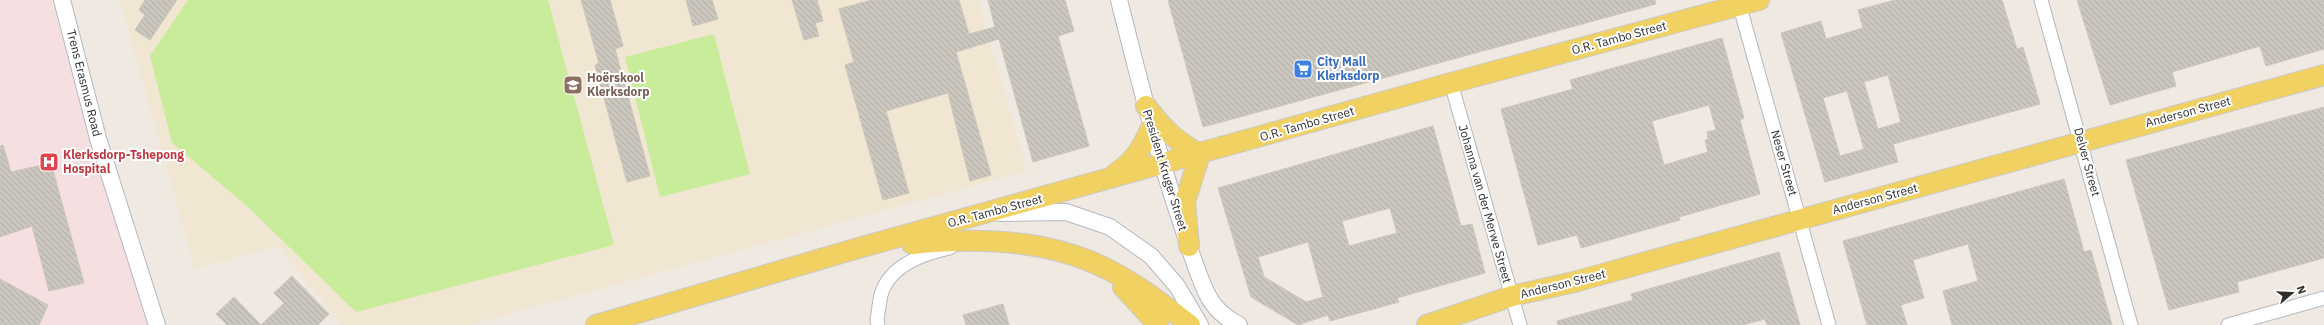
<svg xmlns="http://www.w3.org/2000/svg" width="2324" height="325" viewBox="0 0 2324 325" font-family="'IBM Plex Sans',sans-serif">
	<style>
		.education { fill: #f0e6d1 }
		.medical { fill: #f5dfe0 }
		.pitch { fill: #c9ec9a }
		.building { fill: url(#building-back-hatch); stroke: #cbc5ba; fill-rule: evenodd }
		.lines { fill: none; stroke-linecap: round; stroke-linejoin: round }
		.minor-casing { stroke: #b4b7c1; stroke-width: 15 }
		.tertiary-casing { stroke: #b4b7c1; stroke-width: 18 }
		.primary-casing { stroke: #c9c9c9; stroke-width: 22 }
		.minor { stroke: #fff; stroke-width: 13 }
		.tertiary { stroke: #fff; stroke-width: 16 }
		.primary { stroke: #f2d163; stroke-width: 20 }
		.labels { text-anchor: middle; stroke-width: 4; stroke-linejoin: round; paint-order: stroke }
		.street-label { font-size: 12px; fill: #2e2e2e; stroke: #fff }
		.shop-label { font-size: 12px; font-weight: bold; fill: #366cbe; stroke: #fff; text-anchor: start }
		.education-label { font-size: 12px; font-weight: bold; fill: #785e54; stroke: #fff; text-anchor: start }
		.health-label { font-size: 12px; font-weight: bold; fill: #be3a42; stroke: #fff; text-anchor: start }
	</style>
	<defs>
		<pattern id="building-back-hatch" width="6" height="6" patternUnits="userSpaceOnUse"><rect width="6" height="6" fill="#cbc7bf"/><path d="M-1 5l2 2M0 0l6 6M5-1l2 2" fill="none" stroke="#afaba4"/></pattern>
	</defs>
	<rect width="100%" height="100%" fill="#efe9e1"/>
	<path class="education" d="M 120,0 L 978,0 L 1027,171 L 469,325 L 338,325 L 335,315 L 277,246 L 195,269 Z"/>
	<path class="medical" d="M 0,0 L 51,0 L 147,325 L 0,325 Z"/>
	<path class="pitch" d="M 188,0 L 548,0 L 614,245 L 356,312 L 247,206 L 172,143 L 150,56 Z
		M 714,34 L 750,174 L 660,197 L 625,57 Z"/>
	<path class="building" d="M 145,0 L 177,0 L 150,40 L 135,30 L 145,15 L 139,10 Z
		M 581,0 L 610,0 L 623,46 L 615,49 L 650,176 L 627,182 L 595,65 L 599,63 Z
		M 686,0 L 712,0 L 718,19 L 693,26 Z
		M 792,0 L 817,0 L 823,21 L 815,23 L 819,36 L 804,40 Z
		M 871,0 L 959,0 L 969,34 L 995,27 L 988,0 L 1065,0 L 1074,31 L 1058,36 L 1089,146 L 1033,162 L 999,39 L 956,52 L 991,175 L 970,181 L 948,93 L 886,111 L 909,193 L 883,200 L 845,65 L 854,62 L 839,9 Z
		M 1168,0 L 1655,0 L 1656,4 L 1203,127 Z
		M 1895,0 L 2002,0 L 2017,49 L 2023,47 L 2040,104 L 1893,144 L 1898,162 L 1825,182 L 1781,33 L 1821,21 L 1826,39 L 1863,28 L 1858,10 ZM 1888,75 L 1901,122 L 1878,129 L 1864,82 ZM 1847,91 L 1864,149 L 1840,156 L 1823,98 Z
		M 2077,0 L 2324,0 L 2324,49 L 2266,66 L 2260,46 L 2172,72 L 2176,86 L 2110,105 Z
		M 1722,38 L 1744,118 L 1740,120 L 1760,194 L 1679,217 L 1680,220 L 1581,248 L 1577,235 L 1538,245 L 1501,109 L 1573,89 L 1570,80 ZM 1709,105 L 1716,130 L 1707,132 L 1708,139 L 1705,140 L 1708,152 L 1664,165 L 1652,121 Z
		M 2324,107 L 2324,258 L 2237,282 L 2239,292 L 2169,310 L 2126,160 Z
		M 1433,126 L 1461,226 L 1472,224 L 1485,273 L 1397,298 L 1399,302 L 1330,321 L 1328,315 L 1298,325 L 1251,297 L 1218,188 ZM 1390,208 L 1397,233 L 1349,246 L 1342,221 ZM 1308,242 L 1323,297 L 1306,302 L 1264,277 L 1258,257 Z
		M 3,145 L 11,172 L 51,163 L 84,283 L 49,291 L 32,226 L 0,237 L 0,146 Z
		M 2064,179 L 2084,252 L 2091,250 L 2112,325 L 1952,325 L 1943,291 L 1978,281 L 1968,244 L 1913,260 L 1924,298 L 1901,305 L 1907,325 L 1867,325 L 1843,241 Z
		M 1779,252 L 1800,325 L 1767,325 L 1765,319 L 1743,325 L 1558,325 L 1557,321 L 1633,300 L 1631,294 Z
		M 292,276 L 329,314 L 318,325 L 261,325 L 284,303 L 274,293 Z
		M 0,279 L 48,305 L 39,325 L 0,325 Z
		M 234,297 L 261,325 L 227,325 L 216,314 Z
		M 1003,304 L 1009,325 L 966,325 L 963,315 Z"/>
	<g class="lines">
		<g class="minor-casing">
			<path id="minor" d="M 1738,0 L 1829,325
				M 2041,0 L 2131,325
				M 1451,83 L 1520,325
				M 878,325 L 877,320 C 879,310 879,298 883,289 C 894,264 926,253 950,248
				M 2228,325 L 2324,298"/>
		</g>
		<g class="tertiary-casing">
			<path id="tertiary" d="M 62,0 L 99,142 L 157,325
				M 1119,0 C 1138,75 1156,149 1181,222 C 1189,246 1196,271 1207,294 C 1214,308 1225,318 1239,325
				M 1000,213 L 1066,212 L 1110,227 L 1151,256 L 1177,286 L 1200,325"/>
		</g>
		<g class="primary-casing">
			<path id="primary" d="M 1146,106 C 1162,127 1176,142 1200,154 L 1185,202 L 1189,246
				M 1115,174 C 1135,160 1141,150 1151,128
				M 912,244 C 976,237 1048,239 1107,269 C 1137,284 1164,305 1190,325
				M 1123,287 L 1158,325
				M 596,325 L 855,249 L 1451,83 L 1759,0
				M 1427,325 L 1512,296 L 1574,282 L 2324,75"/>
		</g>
		<use href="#minor" class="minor"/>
		<use href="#tertiary" class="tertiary"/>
		<use href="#primary" class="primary"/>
	</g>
	<defs>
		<g id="supermarket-square" transform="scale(1)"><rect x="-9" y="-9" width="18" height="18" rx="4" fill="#3f7fe0" stroke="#fff"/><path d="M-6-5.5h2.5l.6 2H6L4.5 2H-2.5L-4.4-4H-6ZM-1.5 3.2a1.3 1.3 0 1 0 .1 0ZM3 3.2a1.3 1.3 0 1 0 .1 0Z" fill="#fff"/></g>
		<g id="school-square" transform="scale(1)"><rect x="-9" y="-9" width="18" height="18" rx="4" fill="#8d6e63" stroke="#fff"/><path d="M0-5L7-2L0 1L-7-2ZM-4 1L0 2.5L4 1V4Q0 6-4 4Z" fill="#fff"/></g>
		<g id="hospital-square" transform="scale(1)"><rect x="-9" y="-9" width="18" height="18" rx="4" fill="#e0444e" stroke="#fff"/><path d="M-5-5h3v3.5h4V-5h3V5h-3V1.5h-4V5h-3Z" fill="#fff"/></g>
	</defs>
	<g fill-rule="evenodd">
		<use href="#supermarket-square" x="1303" y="69"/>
		<use href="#school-square" x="573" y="85"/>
		<use href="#hospital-square" x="49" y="162"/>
	</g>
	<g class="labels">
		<g class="street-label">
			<text transform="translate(1619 38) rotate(-15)" y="4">O.R. Tambo Street</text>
			<text transform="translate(84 83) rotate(76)" y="4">Trens Erasmus Road</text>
			<text transform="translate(2188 112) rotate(-15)" y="4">Anderson Street</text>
			<text transform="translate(1307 124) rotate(-16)" y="4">O.R. Tambo Street</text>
			<text transform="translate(2087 162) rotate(75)" y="4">Delver Street</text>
			<text transform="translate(1784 163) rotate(74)" y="4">Neser Street</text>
			<text transform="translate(1165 170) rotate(73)" y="4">President Kruger Street</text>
			<text transform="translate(1875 199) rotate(-15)" y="4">Anderson Street</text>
			<text transform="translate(1485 204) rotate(74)" y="4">Johanna van der Merwe Street</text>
			<text transform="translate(995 211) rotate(-15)" y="4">O.R. Tambo Street</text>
			<text transform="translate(1563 284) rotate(-14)" y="4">Anderson Street</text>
		</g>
		<g class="shop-label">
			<text x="1317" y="66">City Mall<tspan x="1317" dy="14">Klerksdorp</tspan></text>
		</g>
		<g class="education-label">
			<text x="587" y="82">Hoërskool<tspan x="587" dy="14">Klerksdorp</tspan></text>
		</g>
		<g class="health-label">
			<text x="63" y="159">Klerksdorp-Tshepong<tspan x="63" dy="14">Hospital</tspan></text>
		</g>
	</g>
	<g transform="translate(2292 293) rotate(71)" stroke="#ffffff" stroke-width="3" paint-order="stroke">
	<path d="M0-3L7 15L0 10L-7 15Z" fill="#2e2e2e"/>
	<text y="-6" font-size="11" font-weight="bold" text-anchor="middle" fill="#2e2e2e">N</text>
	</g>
</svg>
